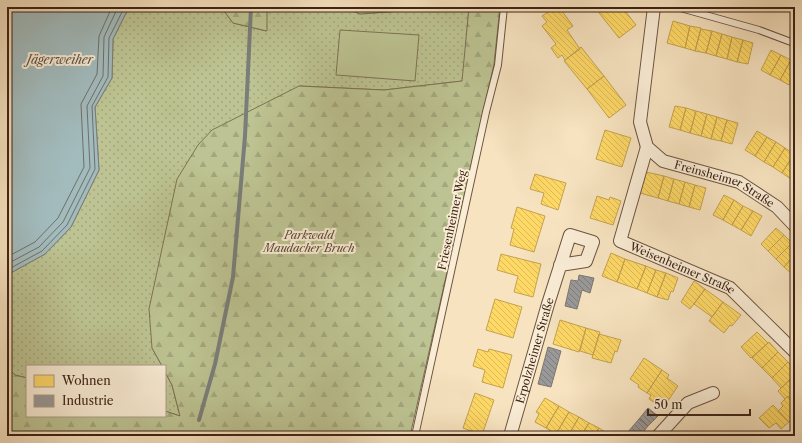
<svg xmlns="http://www.w3.org/2000/svg" width="802" height="443" viewBox="0 0 802 443" font-family="'Libre Caslon Text',serif">
	<style>
		.grass { fill: url(#grass-dots); stroke: #7d7354 }
		.forest { fill: url(#forest-firs); stroke: #7d7354 }
		.garden { fill: #bdc392; stroke: #7d7354 }
		.water { fill: #a2bbbd; stroke: #7a7e7a }
		.homes { fill: url(#homes-back-hatch); stroke: #c5a24e }
		.industry { fill: url(#industry-back-hatch); stroke: #7d7672 }
		.lines { fill: none; stroke-linecap: round; stroke-linejoin: round }
		.shore { stroke: #706f6a; stroke-width: 1 }
		.stream { stroke: #7a7e7a; stroke-width: 4 }
		.lane-casing { stroke: #6c5340; stroke-width: 8 }
		.street-casing { stroke: #6c5340; stroke-width: 14 }
		.lane { stroke: #faedd6; stroke-width: 6 }
		.street { stroke: #faedd6; stroke-width: 12 }
		.labels { text-anchor: middle; stroke-width: 4; stroke-linejoin: round; paint-order: stroke }
		.street-label { font-size: 11px; fill: #3d2316; stroke: #faedd6 }
		.park-label { font-size: 11px; font-style: italic; fill: #5d4b35; stroke: #faedd6 }
		.water-label { font-size: 12px; font-style: italic; fill: #5b5148; stroke: #faedd6 }
	</style>
	<defs>
		<pattern id="grass-dots" width="8" height="8" patternUnits="userSpaceOnUse"><rect width="8" height="8" fill="#bdc392"/><path d="M2 2h.1M6 6h.1" fill="none" stroke="#a3a77d" stroke-width="1.8" stroke-linecap="round"/></pattern>
		<pattern id="forest-firs" width="22" height="20" patternUnits="userSpaceOnUse"><rect width="22" height="20" fill="#bdc392"/><path d="M5 1l3.5 6h-7zM16 11l3.5 6h-7z" fill="#a3a77d"/></pattern>
		<pattern id="homes-back-hatch" width="6" height="6" patternUnits="userSpaceOnUse"><rect width="6" height="6" fill="#ffd966"/><path d="M-1 5l2 2M0 0l6 6M5-1l2 2" fill="none" stroke="#dbba58"/></pattern>
		<pattern id="industry-back-hatch" width="6" height="6" patternUnits="userSpaceOnUse"><rect width="6" height="6" fill="#999"/><path d="M-1 5l2 2M0 0l6 6M5-1l2 2" fill="none" stroke="#7e7c7c"/></pattern>
	</defs>
	<rect width="100%" height="100%" fill="#f7e3c0"/>
	<filter id="stains"><feTurbulence type="fractalNoise" baseFrequency=".005" numOctaves="4"/><feColorMatrix values="0 0 0 0 .2 0 0 0 0 .09 0 0 0 0 .02 0 0 0 .5 -.17"/></filter>
	<radialGradient id="worn" r=".72"><stop offset=".6" stop-color="#630" stop-opacity="0"/><stop offset="1" stop-color="#630" stop-opacity=".3"/></radialGradient>
	<path class="grass" d="M 127,7 L 221,7 L 233,23 L 266,31 L 267,7 L 344,7 L 360,14 L 454,7 L 469,7 L 463,81 L 384,90 L 299,86 L 152,348 L 162,366 L 27,366 L 27,378 L 15,375 L 7,367 L 7,275 L 45,254 L 71,227 L 99,170 L 95,107 L 112,78 L 113,39 L 127,11 Z
		M 165,372 L 172,385 L 180,416 L 165,411 Z"/>
	<path class="forest" d="M 221,7 L 267,7 L 267,31 L 233,23 Z
		M 344,7 L 454,7 L 360,14 Z
		M 469,7 L 500,7 L 494,64 L 410,436 L 7,436 L 7,367 L 15,375 L 27,378 L 27,416 L 165,416 L 165,411 L 180,416 L 172,385 L 165,372 L 165,366 L 162,366 L 152,348 L 149,309 L 177,179 L 198,145 L 212,130 L 299,86 L 384,90 L 462,81 Z"/>
	<path class="garden" d="M 340,30 L 419,35 L 415,81 L 336,75 Z"/>
	<path class="water" d="M 7,7 L 127,7 L 127,11 L 113,39 L 112,78 L 95,107 L 99,170 L 71,227 L 45,254 L 7,275 Z"/>
	<path class="homes" d="M 549,7 L 559,7 L 573,26 L 567,30 L 580,49 L 565,60 L 562,55 L 558,58 L 551,48 L 556,44 L 542,26 L 547,22 L 542,16 L 551,10 Z
		M 598,7 L 622,7 L 636,25 L 619,38 L 596,9 Z
		M 673,21 L 690,26 L 685,48 L 667,43 Z
		M 690,26 L 701,28 L 695,51 L 685,48 Z
		M 701,29 L 712,31 L 706,53 L 695,51 Z
		M 712,31 L 722,34 L 716,56 L 706,53 Z
		M 722,34 L 732,37 L 727,59 L 716,56 Z
		M 732,37 L 743,40 L 737,62 L 727,59 Z
		M 743,40 L 753,43 L 748,64 L 737,62 Z
		M 581,47 L 604,76 L 587,89 L 564,61 Z
		M 771,50 L 781,55 L 770,75 L 761,70 Z
		M 781,55 L 791,60 L 780,80 L 770,75 Z
		M 791,60 L 795,63 L 795,75 L 789,85 L 780,80 Z
		M 604,76 L 626,105 L 609,118 L 587,89 Z
		M 675,106 L 686,108 L 680,130 L 669,127 Z
		M 686,108 L 696,111 L 690,133 L 680,130 Z
		M 696,111 L 707,114 L 701,136 L 690,133 Z
		M 707,114 L 717,117 L 711,139 L 701,136 Z
		M 717,117 L 727,120 L 721,141 L 711,139 Z
		M 727,120 L 738,123 L 732,144 L 721,141 Z
		M 605,130 L 631,138 L 622,167 L 596,159 Z
		M 757,131 L 767,137 L 755,156 L 745,150 Z
		M 767,137 L 776,142 L 764,162 L 755,156 Z
		M 776,142 L 785,148 L 773,167 L 764,162 Z
		M 785,148 L 794,154 L 782,173 L 773,167 Z
		M 794,154 L 795,173 L 791,179 L 782,173 Z
		M 646,172 L 664,176 L 658,198 L 640,193 Z
		M 535,174 L 566,183 L 558,210 L 541,204 L 544,193 L 530,189 Z
		M 664,176 L 674,179 L 668,201 L 658,198 Z
		M 674,179 L 685,182 L 679,204 L 668,201 Z
		M 685,182 L 695,185 L 689,207 L 679,204 Z
		M 695,185 L 706,188 L 700,210 L 689,207 Z
		M 724,195 L 734,200 L 723,220 L 713,215 Z
		M 597,196 L 609,200 L 610,197 L 621,201 L 613,225 L 590,218 Z
		M 734,200 L 743,206 L 732,225 L 723,220 Z
		M 743,206 L 753,211 L 741,230 L 732,225 Z
		M 517,207 L 545,216 L 534,252 L 510,245 L 514,229 L 511,228 Z
		M 753,211 L 762,216 L 751,236 L 741,230 Z
		M 776,228 L 784,235 L 768,251 L 761,244 Z
		M 784,235 L 792,243 L 776,259 L 768,251 Z
		M 792,243 L 795,246 L 795,255 L 784,267 L 776,259 Z
		M 611,253 L 625,259 L 617,282 L 602,276 Z
		M 501,254 L 541,264 L 533,297 L 514,292 L 518,276 L 497,270 Z
		M 795,255 L 795,271 L 792,274 L 784,267 Z
		M 625,259 L 646,266 L 637,289 L 617,282 Z
		M 646,266 L 656,270 L 647,293 L 637,289 Z
		M 656,270 L 666,273 L 657,297 L 647,293 Z
		M 666,273 L 678,278 L 673,292 L 671,291 L 668,300 L 657,297 Z
		M 694,281 L 705,289 L 690,309 L 681,302 Z
		M 705,289 L 723,302 L 712,317 L 694,304 Z
		M 495,299 L 522,307 L 513,338 L 486,330 Z
		M 723,302 L 741,315 L 732,326 L 730,325 L 724,333 L 709,321 Z
		M 560,320 L 586,328 L 579,352 L 553,344 Z
		M 586,328 L 600,332 L 593,355 L 580,351 Z
		M 757,332 L 768,343 L 751,358 L 741,347 Z
		M 599,334 L 621,340 L 617,352 L 615,351 L 611,363 L 592,358 Z
		M 769,342 L 778,352 L 762,368 L 752,358 Z
		M 478,349 L 488,352 L 489,349 L 512,355 L 503,388 L 482,382 L 485,370 L 473,366 Z
		M 778,352 L 788,362 L 772,378 L 762,368 Z
		M 644,358 L 662,370 L 647,393 L 638,387 L 639,385 L 630,379 Z
		M 788,362 L 795,370 L 795,375 L 781,388 L 772,378 Z
		M 662,370 L 669,375 L 667,378 L 678,386 L 663,408 L 649,399 L 651,395 L 647,393 Z
		M 795,375 L 795,404 L 788,396 L 785,399 L 778,391 Z
		M 475,393 L 494,400 L 482,435 L 463,428 Z
		M 788,396 L 795,404 L 795,417 L 794,416 L 789,422 L 778,411 L 783,406 L 781,403 Z
		M 545,398 L 559,406 L 546,428 L 535,422 L 539,414 L 536,412 Z
		M 773,405 L 789,422 L 781,429 L 776,423 L 769,428 L 759,418 Z
		M 559,406 L 569,412 L 556,434 L 546,428 Z
		M 569,412 L 579,417 L 568,436 L 560,436 L 556,434 Z
		M 579,417 L 589,423 L 581,436 L 568,436 Z
		M 589,423 L 599,428 L 594,436 L 581,436 Z
		M 599,428 L 611,436 L 594,436 Z"/>
	<path class="industry" d="M 579,275 L 594,278 L 590,293 L 582,290 L 577,309 L 565,306 L 571,280 L 578,281 Z
		M 548,347 L 561,351 L 551,387 L 538,384 Z
		M 648,408 L 658,416 L 648,426 L 639,419 Z
		M 639,419 L 648,426 L 640,436 L 630,436 L 627,433 Z"/>
	<g class="lines">
		<path class="shore" d="M 7,257 L 35,242 L 58,218 L 84,167 L 81,104 L 97,74 L 99,36 L 112,7
			M 7,264 L 39,247 L 63,222 L 90,168 L 87,106 L 103,76 L 104,37 L 118,7
			M 7,270 L 42,251 L 67,225 L 95,169 L 92,106 L 108,77 L 109,38 L 123,10 L 123,7"/>
		<path class="stream" d="M 199,420 L 215,364 L 233,277 L 245,136 L 251,7
			M 194,436 L 195,433"/>
		<g class="lane-casing">
			<path id="lane" d="M 677,7 L 759,30 L 791,42
				M 415,436 L 486,112 L 498,65 L 504,7"/>
		</g>
		<g class="street-casing">
			<g id="street">
				<path id="s1" d="M 654,7 L 640,122 L 647,147 L 663,161 L 739,182 L 777,207 L 795,226"/>
				<path id="s2" d="M 647,147 L 620,241 L 730,288 L 795,352"/>
				<path id="s3" d="M 510,436 L 548,304 L 570,235 L 593,242 L 586,261 L 560,265"/>
				<path d="M 658,436 L 688,403 L 713,393"/>
			</g>
		</g>
		<use href="#lane" class="lane"/>
		<use href="#street" class="street"/>
	</g>
	<g class="labels">
		<g class="street-label">
			<text dy="4" stroke="none"><textPath href="#s1" startOffset="229">Freinsheimer Straße</textPath></text>
			<text transform="translate(452 220) rotate(-78)" y="4">Friesenheimer Weg</text>
			<text dy="4" stroke="none"><textPath href="#s2" startOffset="166">Weisenheimer Straße</textPath></text>
			<text dy="4" stroke="none"><textPath href="#s3" startOffset="89">Erpolzheimer Straße</textPath></text>
		</g>
		<g class="park-label">
			<text x="309" y="239">Parkwald<tspan x="309" dy="13">Maudacher Bruch</tspan></text>
		</g>
		<g class="water-label">
			<text x="60" y="64">Jägerweiher</text>
		</g>
	</g>
	<rect width="802" height="443" fill="none" stroke="#f7e3c0" stroke-width="24"/>
	<rect x="8" y="8" width="786" height="427" fill="none" stroke="#3d2316" stroke-width="2"/>
	<rect x="12" y="12" width="778" height="419" fill="none" stroke="#3d2316"/>
	<rect x="26" y="365" width="140" height="52" fill="#faedd6" stroke="#ae9c89"/>
	<rect x="34" y="375" width="20" height="12" fill="#ffd966" stroke="#ae9c89"/>
	<text x="62" y="385" font-size="12" fill="#3d2316">Wohnen</text>
	<rect x="34" y="395" width="20" height="12" fill="#999999" stroke="#ae9c89"/>
	<text x="62" y="405" font-size="12" fill="#3d2316">Industrie</text>
	<path d="M648 409v6h102v-6" fill="none" stroke="#3d2316" stroke-width="2"/>
	<text x="654" y="409" font-size="12" fill="#3d2316" stroke="#faedd6" stroke-width="3" paint-order="stroke">50 m</text>
	<rect width="100%" height="100%" filter="url(#stains)"/>
	<rect width="100%" height="100%" fill="url(#worn)"/>
</svg>
